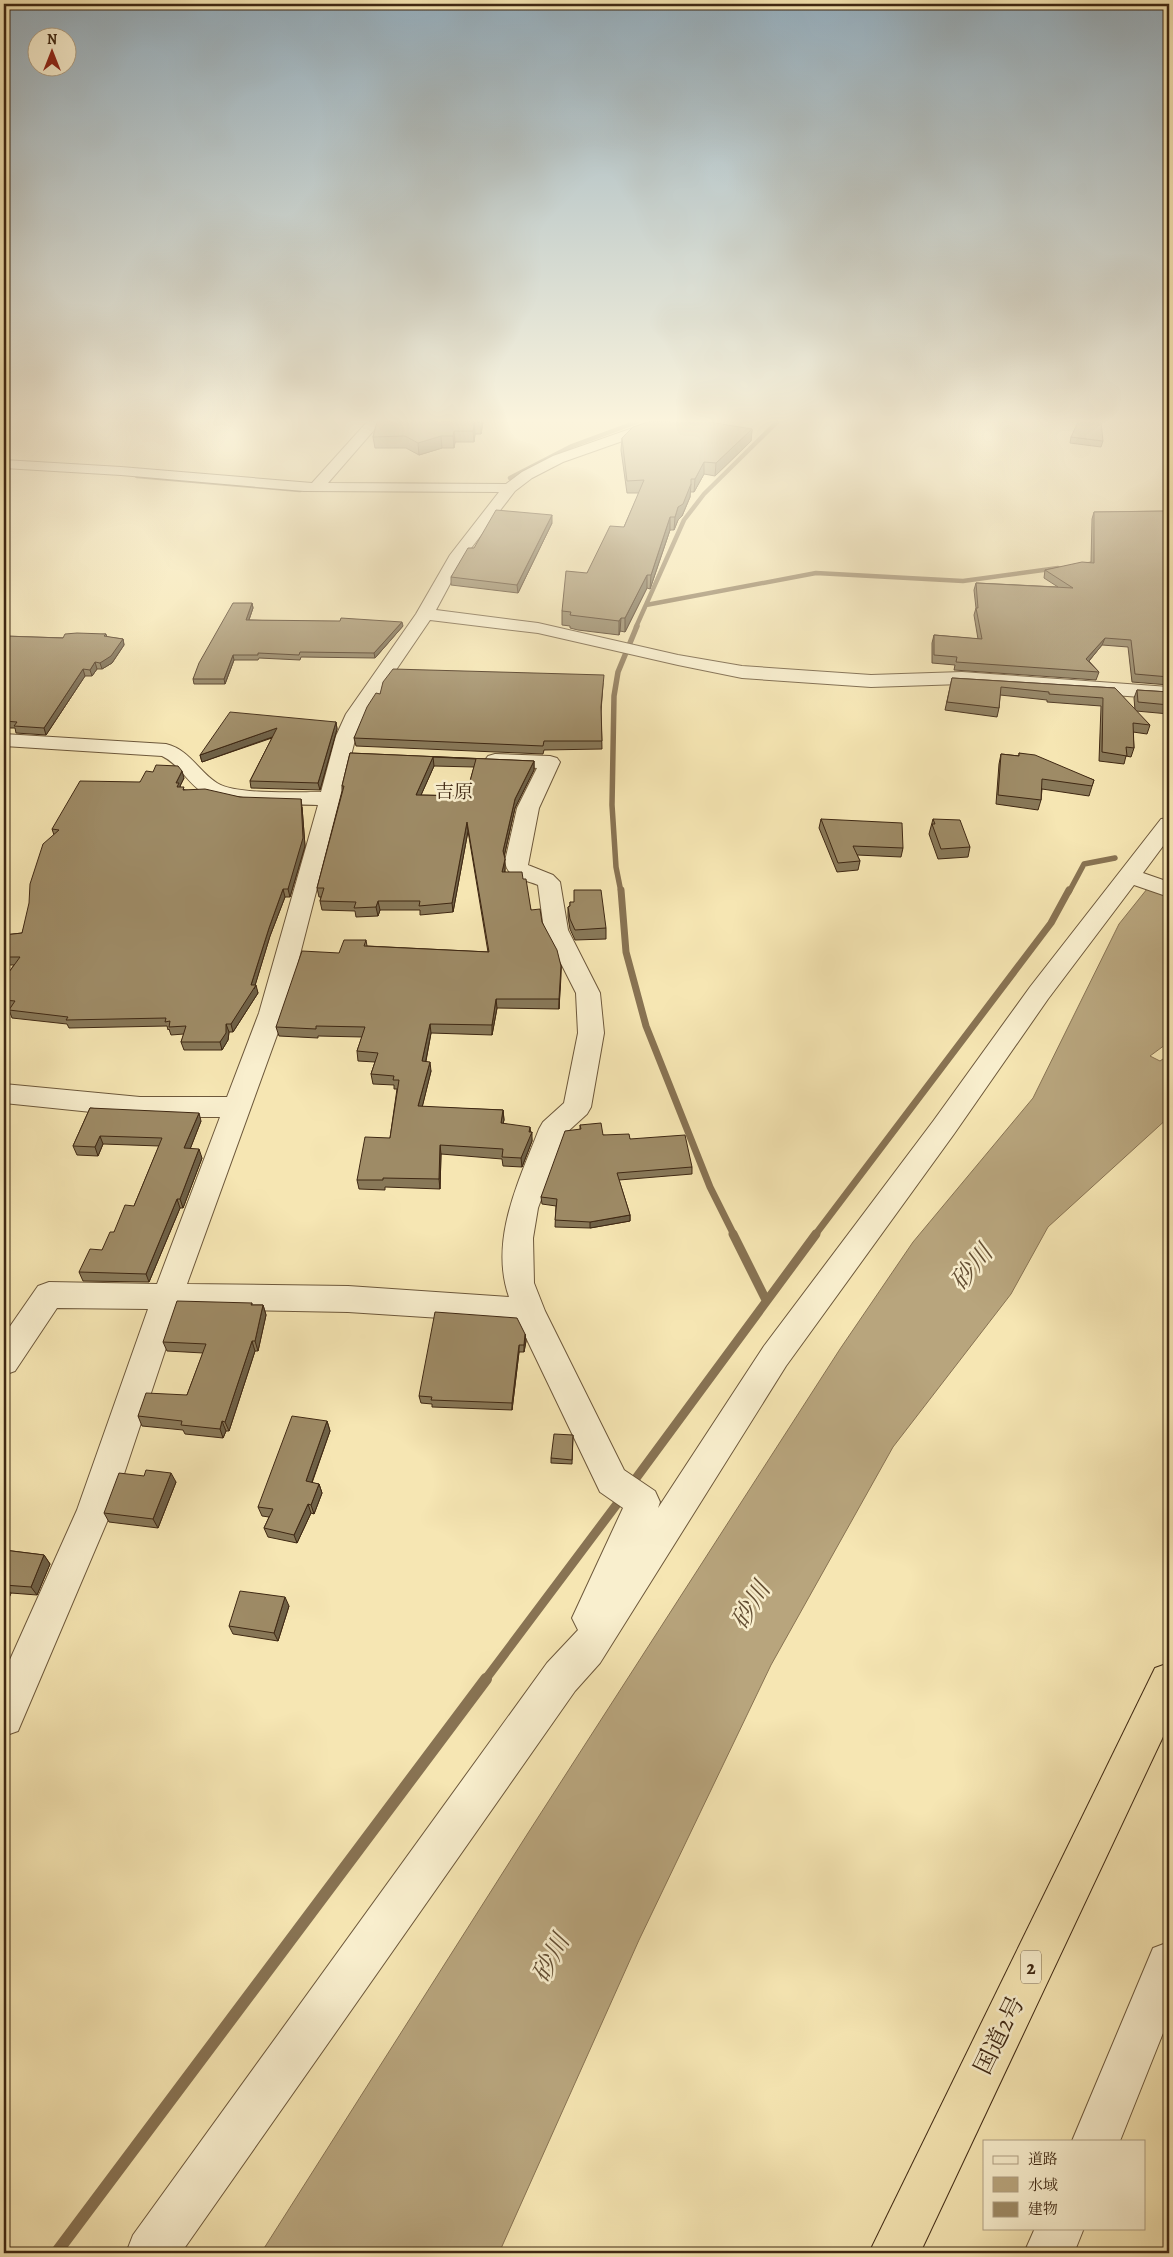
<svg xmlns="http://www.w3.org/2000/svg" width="1173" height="2257" viewBox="0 0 1173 2257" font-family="Alegreya,'Noto Serif JP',serif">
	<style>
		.water { fill: #b8a57d; stroke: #887353 }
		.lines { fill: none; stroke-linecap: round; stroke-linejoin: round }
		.stream-far4 { stroke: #887353; stroke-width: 4.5 }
		.stream-far3 { stroke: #887353; stroke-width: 5.5 }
		.stream-far2 { stroke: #887353; stroke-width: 7 }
		.stream-far1 { stroke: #887353; stroke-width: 9 }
		.stream { stroke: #887353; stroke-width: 12 }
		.minor-casing { stroke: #6d583b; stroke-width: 2 }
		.highway-casing { stroke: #3f2813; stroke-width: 2 }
		.minor { fill: #f9efce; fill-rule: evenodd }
		.highway { fill: #f6e6b3; fill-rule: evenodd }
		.wall { fill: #887858; stroke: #3f2813; fill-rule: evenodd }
		.shaded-wall { fill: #6f6147; stroke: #3f2813 }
		.building { fill: #9e8b66; stroke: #3f2813; fill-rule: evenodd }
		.labels { text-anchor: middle; stroke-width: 5; stroke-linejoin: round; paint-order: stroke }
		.far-quarter-label { font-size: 19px; fill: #3f2813; stroke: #f9efce }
		.shield { fill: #f9efce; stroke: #77644b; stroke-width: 1 }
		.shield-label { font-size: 19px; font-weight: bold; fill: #3f2813 }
		.near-street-label { font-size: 24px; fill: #3f2813; stroke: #f9efce }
		.near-water-label { font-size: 25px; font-style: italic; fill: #634e33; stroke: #f9efce }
	</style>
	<rect width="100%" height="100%" fill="#f6e6b3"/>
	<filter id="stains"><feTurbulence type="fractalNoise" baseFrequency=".004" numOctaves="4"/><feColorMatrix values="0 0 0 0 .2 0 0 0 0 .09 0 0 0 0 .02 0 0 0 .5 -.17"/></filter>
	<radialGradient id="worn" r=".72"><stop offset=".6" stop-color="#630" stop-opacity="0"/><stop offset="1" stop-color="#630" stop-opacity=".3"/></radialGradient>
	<path class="water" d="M 1147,889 L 1169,897 L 1169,1042 L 1150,1056 L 1160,1061 L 1169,1055 L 1169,1117 L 1048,1227 L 1011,1294 L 893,1447 L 771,1665 L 639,1940 L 499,2253 L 261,2253 L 528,1833 L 840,1349 L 913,1242 L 1033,1098 L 1119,924 Z"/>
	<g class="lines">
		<path class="stream-far4" d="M 137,476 L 300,490
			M 510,478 L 572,446 L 637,422
			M 646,605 L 816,573 L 963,581 L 1058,568
			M 636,627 L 684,520 L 704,494 L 777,422"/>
		<path class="stream-far3" d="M 621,892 L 616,867 L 612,805 L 614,696 L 618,672 L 637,626
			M 1069,892 L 1084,864 L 1115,858"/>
		<path class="stream-far2" d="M 621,890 L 626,952 L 646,1026 L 710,1187 L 734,1235
			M 815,1235 L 1051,923 L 1069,890"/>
		<path class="stream-far1" d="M 733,1234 L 766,1300
			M 631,1485 L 816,1234
			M 485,1680 L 623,1496"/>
		<path class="stream" d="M 56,2253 L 486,1679"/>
		<g class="minor-casing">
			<path id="minor" d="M 367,422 L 381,422 L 328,483 L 506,484 L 522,472 L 553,456 L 650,422 L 670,422 L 668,425 L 563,462 L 532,478 L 515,491 L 465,556 L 436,610 L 538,623 L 678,655 L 742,666 L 871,675 L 962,672 L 1169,687 L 1169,699 L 962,684 L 871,687 L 742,678 L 678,665 L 538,633 L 430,620 L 366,714 L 356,736 L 285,1013 L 187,1284 L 348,1286 L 509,1297 C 489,1240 519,1181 539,1129 L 543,1122 L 564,1103 L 578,1033 L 576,993 L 544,930 L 538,885 C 524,879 507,879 505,861 L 517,808 L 537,768 L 488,764 L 485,760 L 488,756 L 495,754 L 550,756 L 557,758 L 560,762 L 539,808 L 528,865 L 553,875 L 560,882 L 568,930 L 600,993 L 604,1033 L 591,1107 L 587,1114 L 565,1134 L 538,1208 L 533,1238 L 534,1283 L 545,1311 L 624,1470 L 655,1491 L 660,1502 L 658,1508 L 764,1346 L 934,1120 L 1030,987 L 1161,819 L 1169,818 L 1169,838 L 1143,873 L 1169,882 L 1169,897 L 1134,885 L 1048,999 L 954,1134 L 786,1366 L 600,1663 L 575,1691 L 181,2253 L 126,2253 L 133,2235 L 547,1663 L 578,1630 L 572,1618 L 623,1508 L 600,1492 L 519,1323 L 348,1312 L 179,1309 L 112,1510 L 18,1731 L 4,1736 L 4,1673 L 77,1510 L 148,1309 L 57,1308 L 15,1371 L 4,1375 L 4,1335 L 38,1286 L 49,1282 L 157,1284 L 220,1117 L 140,1117 L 4,1103 L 4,1084 L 140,1097 L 227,1097 L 259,1013 L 318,805 C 289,804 226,807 202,792 C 187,782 179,764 162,756 L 4,746 L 4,734 L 166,744 C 190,750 198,771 217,783 C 236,795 297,792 321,792 L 336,736 L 346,714 L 416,614 L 450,555 L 499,492 L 304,491 L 121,475 L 4,468 L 4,460 L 121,467 L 312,483 Z
				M 1169,1942 L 1169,2018 L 1120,2141 L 1072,2141 L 1153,1948 Z
				M 1035,2228 L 1084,2228 L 1074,2253 L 1024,2253 Z"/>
		</g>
		<g class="highway-casing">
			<path id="highway" d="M 1169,1663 L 1169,1724 L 920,2253 L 869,2253 L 1155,1668 Z"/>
		</g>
		<use href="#minor" class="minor"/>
		<use href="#highway" class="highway"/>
	</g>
	<path class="wall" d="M 377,422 L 483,422 L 481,434 L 475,434 L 474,442 L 455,442 L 454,448 L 442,448 L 419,455 L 406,448 L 375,448 L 373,437 Z
		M 752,429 L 751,441 L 715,476 L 704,474 L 694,492 L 690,492 L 690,497 L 682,516 L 678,520 L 674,530 L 670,530 L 650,589 L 647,588 L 625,632 L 620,631 L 619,635 L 578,630 L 570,628 L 570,626 L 562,625 L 562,611 L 587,573 L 624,527 L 639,493 L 627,493 L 621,450 L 622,438 Z
		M 1071,437 L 1103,441 L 1101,447 L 1070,443 Z
		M 1169,511 L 1169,685 L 1132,682 L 1128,647 L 1102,645 L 1089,661 L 1099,672 L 1096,680 L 954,670 L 955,665 L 932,663 L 932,643 L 934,635 L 978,639 L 974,615 L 976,608 L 974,590 L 976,583 L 1058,587 L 1044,578 L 1045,570 L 1091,562 L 1092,519 L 1094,512 Z
		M 552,523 L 518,593 L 451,585 L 451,577 L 474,548 Z
		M 252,603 L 253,608 L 249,620 L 403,626 L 375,658 L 301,657 L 300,660 L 259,658 L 258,660 L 234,660 L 225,684 L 194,684 L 193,679 Z
		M 106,634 L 107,637 L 123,639 L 124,645 L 112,663 L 102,669 L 97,669 L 92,676 L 85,676 L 46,735 L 16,733 L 15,728 L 4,728 L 4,636 L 63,638 Z
		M 952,678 L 1115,688 L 1135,710 L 1134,698 L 1137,690 L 1169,692 L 1169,714 L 1136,711 L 1150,725 L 1147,734 L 1133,732 L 1134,748 L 1131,757 L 1126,756 L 1124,764 L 1099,761 L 1101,706 L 1047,702 L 1047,700 L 1000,695 L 999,708 L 997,717 L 945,710 Z
		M 603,683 L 601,712 L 602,749 L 544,750 L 543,754 L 356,746 L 354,738 L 380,694 Z
		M 336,722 L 337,729 L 320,790 L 251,788 L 250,781 L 272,738 L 202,762 L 200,755 Z
		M 350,753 L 534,761 L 534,770 L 515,808 L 504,857 L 505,869 L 505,872 L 523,879 L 531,910 L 542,922 L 561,966 L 559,1009 L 497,1008 L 492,1035 L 431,1033 L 426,1061 L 431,1071 L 422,1107 L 503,1110 L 504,1120 L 503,1123 L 531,1132 L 532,1141 L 522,1167 L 503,1166 L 502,1159 L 441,1154 L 440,1189 L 385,1187 L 385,1190 L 359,1189 L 357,1180 L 390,1138 L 397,1089 L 394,1089 L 394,1085 L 373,1084 L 371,1074 L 375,1062 L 358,1061 L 357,1051 L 362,1037 L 318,1036 L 318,1038 L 279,1036 L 276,1027 L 339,953 L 366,940 L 367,946 L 488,952 L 468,831 L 453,912 L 420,915 L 420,910 L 380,910 L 378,916 L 356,917 L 355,911 L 322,910 L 320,901 L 321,897 L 319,897 L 317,888 L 342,791 L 342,786 ZM 434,766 L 474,767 L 466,796 L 421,795 Z
		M 1019,753 L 1094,780 L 1089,796 L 1042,789 L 1041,800 L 1038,810 L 996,804 L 999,764 L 1001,754 L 1019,756 Z
		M 184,778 L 180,786 L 180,787 L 185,790 L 240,797 L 302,807 L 305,846 L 290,897 L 285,897 L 270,936 L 255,985 L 258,993 L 233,1032 L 229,1032 L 228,1040 L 222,1050 L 184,1050 L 181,1042 L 184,1034 L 171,1035 L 169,1029 L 168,1030 L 167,1026 L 69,1028 L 67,1024 L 12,1018 L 9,1010 L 10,1008 L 4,1007 L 4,979 L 14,965 L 4,965 L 4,935 L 22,933 L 54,835 L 52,829 L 140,782 Z
		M 821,819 L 903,848 L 901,857 L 857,855 L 860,861 L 858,870 L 837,872 L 819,828 Z
		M 933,819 L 970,847 L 968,857 L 938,859 L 929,834 Z
		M 570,902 L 606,928 L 606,939 L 575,940 L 570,929 L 568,917 L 568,907 L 570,906 Z
		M 90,1108 L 201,1121 L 190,1149 L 202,1158 L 183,1208 L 180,1208 L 149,1282 L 83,1281 L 79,1272 L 102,1250 L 114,1232 L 134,1206 L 159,1146 L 103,1144 L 98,1156 L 77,1155 L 73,1146 Z
		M 580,1125 L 603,1135 L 630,1139 L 692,1167 L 692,1174 L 619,1180 L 630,1215 L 630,1221 L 590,1228 L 555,1227 L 556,1206 L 542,1204 L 541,1197 L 580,1130 Z
		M 252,1303 L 252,1305 L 263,1305 L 266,1315 L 258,1351 L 255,1351 L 229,1431 L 226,1431 L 223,1438 L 185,1434 L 183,1430 L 142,1426 L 138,1416 L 187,1395 L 203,1353 L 167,1351 L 163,1342 Z
		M 525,1334 L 526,1341 L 524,1352 L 519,1352 L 512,1410 L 432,1407 L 432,1404 L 421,1403 L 419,1396 Z
		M 327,1421 L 330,1431 L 312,1483 L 319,1484 L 322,1493 L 314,1514 L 311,1513 L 297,1543 L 268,1537 L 264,1528 L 269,1517 L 262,1516 L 258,1507 Z
		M 573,1435 L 572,1464 L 551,1463 L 551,1458 Z
		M 144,1476 L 176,1482 L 158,1528 L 109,1522 L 104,1513 Z
		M 4,1550 L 44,1555 L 50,1564 L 37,1595 L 11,1593 L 4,1610 Z
		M 289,1606 L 278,1641 L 233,1634 L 229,1626 Z"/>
	<path class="shaded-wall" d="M 481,422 L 483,422 L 481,434 Z
		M 474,423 L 475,434 L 474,442 L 473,431 Z
		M 752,429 L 751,441 L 715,476 L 716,463 Z
		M 454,431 L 455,442 L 454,448 L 453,436 Z
		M 441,436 L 442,448 L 419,455 L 418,443 Z
		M 704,462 L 704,474 L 694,492 L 695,479 Z
		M 691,484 L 690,497 L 682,516 L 678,520 L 674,530 L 675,517 L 678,507 Z
		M 552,515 L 552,523 L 518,593 L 517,585 Z
		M 670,517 L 670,530 L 650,589 L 651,575 Z
		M 647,575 L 647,588 L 625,632 L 625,618 Z
		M 252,603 L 253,608 L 247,625 L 246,620 Z
		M 621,618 L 620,631 L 619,635 L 619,621 Z
		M 402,622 L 403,626 L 375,658 L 374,653 Z
		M 1105,638 L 1102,645 L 1084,667 L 1086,659 Z
		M 123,639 L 124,645 L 112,663 L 102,669 L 100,663 Z
		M 233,655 L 234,660 L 225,684 L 224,679 Z
		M 95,662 L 97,669 L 92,676 L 90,670 Z
		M 83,669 L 85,676 L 46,735 L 44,728 Z
		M 336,722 L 337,729 L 320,790 L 318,783 Z
		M 277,728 L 278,735 L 202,762 L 200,755 Z
		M 433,757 L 434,766 L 417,804 L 416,795 Z
		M 534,761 L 534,770 L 515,808 L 503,861 L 503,851 L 515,799 Z
		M 182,771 L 184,778 L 180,786 L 181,790 L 177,787 L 176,783 Z
		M 301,799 L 302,807 L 305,846 L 290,897 L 288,889 Z
		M 467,822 L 468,831 L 453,912 L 452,903 Z
		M 505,859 L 505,869 L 503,882 L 502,872 Z
		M 283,889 L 285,897 L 270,936 L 254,989 L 256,985 L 258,993 L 233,1032 L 231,1024 L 251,985 L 269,928 Z
		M 378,901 L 380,910 L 378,916 L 376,907 Z
		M 561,966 L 561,976 L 559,1009 L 559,999 Z
		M 496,999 L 497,1008 L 492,1035 L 492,1025 Z
		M 226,1024 L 229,1032 L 228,1040 L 222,1050 L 220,1042 Z
		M 430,1024 L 431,1033 L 424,1070 L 422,1061 Z
		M 430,1062 L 431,1071 L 420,1116 L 418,1106 Z
		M 503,1110 L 504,1120 L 501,1132 L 501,1123 Z
		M 199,1113 L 201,1121 L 187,1157 L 184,1148 Z
		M 530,1127 L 531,1135 L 532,1132 L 532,1141 L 522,1167 L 521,1158 L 529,1132 Z
		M 100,1136 L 103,1144 L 98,1156 L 95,1147 Z
		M 440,1145 L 441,1154 L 440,1189 L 439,1179 Z
		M 199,1149 L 202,1158 L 183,1208 L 180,1199 Z
		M 177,1199 L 180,1208 L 149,1282 L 146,1274 Z
		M 630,1215 L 630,1221 L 590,1228 L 590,1222 Z
		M 263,1305 L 266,1315 L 258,1351 L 255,1341 Z
		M 525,1334 L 526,1341 L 524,1352 L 524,1345 Z
		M 252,1341 L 255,1351 L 229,1431 L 225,1422 Z
		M 519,1345 L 519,1352 L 512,1410 L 512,1403 Z
		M 222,1421 L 226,1431 L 223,1438 L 220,1429 Z
		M 327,1421 L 330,1431 L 309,1490 L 306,1481 Z
		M 171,1473 L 176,1482 L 158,1528 L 153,1519 Z
		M 319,1484 L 322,1493 L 314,1514 L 311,1505 Z
		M 308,1504 L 311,1513 L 297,1543 L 294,1535 Z
		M 44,1555 L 50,1564 L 37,1595 L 31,1587 Z
		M 4,1585 L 11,1593 L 4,1610 Z
		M 285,1597 L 289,1606 L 278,1641 L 274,1633 Z"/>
	<path class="building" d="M 377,422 L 481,422 L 474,423 L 473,431 L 454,431 L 453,436 L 441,436 L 418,443 L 405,436 L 373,437 Z
		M 648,422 L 709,422 L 752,429 L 716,463 L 704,462 L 695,479 L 691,479 L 691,484 L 683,504 L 678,507 L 675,517 L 670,517 L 651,575 L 647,575 L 625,618 L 621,618 L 619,621 L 578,616 L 570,615 L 571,612 L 562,611 L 566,571 L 587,573 L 610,526 L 624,527 L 644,480 L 627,481 L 622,438 L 633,427 Z
		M 1078,422 L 1101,422 L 1103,441 L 1071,437 Z
		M 496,510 L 552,515 L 517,585 L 451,577 L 468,548 L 474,548 Z
		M 1169,511 L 1169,651 L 1168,651 L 1169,653 L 1169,677 L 1135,674 L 1131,640 L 1105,638 L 1086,659 L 1099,672 L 956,662 L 957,657 L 934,655 L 934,635 L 982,639 L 976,608 L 978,608 L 976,583 L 1073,588 L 1045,570 L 1082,562 L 1094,563 L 1094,512 Z
		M 233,603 L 252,603 L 246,620 L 340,621 L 341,618 L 402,622 L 374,653 L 300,652 L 299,655 L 258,653 L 258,655 L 233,655 L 224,679 L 193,679 L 199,663 Z
		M 77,633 L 106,634 L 104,636 L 123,639 L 111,656 L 100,663 L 95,662 L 90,670 L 83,669 L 44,728 L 14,726 L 17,722 L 4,721 L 4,636 L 63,638 L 65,634 Z
		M 393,669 L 604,675 L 601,707 L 602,741 L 544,741 L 543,746 L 354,738 L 367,707 L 376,693 L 380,694 L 383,682 Z
		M 952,678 L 1115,688 L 1150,725 L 1133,723 L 1134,748 L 1126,747 L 1127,756 L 1102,752 L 1103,698 L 1049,694 L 1049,692 L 1001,687 L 999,708 L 947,702 Z
		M 1137,690 L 1169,692 L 1169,705 L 1138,702 Z
		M 230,712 L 336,722 L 318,783 L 250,781 L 277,728 L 200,755 Z
		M 350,753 L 534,761 L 515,799 L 503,851 L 505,859 L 502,872 L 522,872 L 523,879 L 526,879 L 531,910 L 540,909 L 542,922 L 557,950 L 561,966 L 559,999 L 496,999 L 492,1025 L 430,1024 L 422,1061 L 430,1062 L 418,1106 L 503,1110 L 501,1123 L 530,1127 L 529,1132 L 532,1132 L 521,1158 L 502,1157 L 503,1149 L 440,1145 L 439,1179 L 383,1178 L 383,1180 L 357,1180 L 365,1137 L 390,1138 L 399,1080 L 393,1080 L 394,1076 L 371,1074 L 378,1053 L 357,1051 L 365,1027 L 316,1026 L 316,1029 L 276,1027 L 302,951 L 339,953 L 344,940 L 366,940 L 364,946 L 489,952 L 467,822 L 452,903 L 419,906 L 420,901 L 378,901 L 376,907 L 354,908 L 356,902 L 320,901 L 324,888 L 317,888 L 344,786 L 342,786 ZM 433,757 L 476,759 L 466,796 L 416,795 Z
		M 1019,753 L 1035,755 L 1094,780 L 1092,786 L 1042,779 L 1041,800 L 998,795 L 1001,754 L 1019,756 Z
		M 156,765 L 178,766 L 182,771 L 176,783 L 179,783 L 177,787 L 184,787 L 183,790 L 205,789 L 240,797 L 301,799 L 303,838 L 288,889 L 283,889 L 269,928 L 251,985 L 256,985 L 231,1024 L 226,1024 L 226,1033 L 220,1042 L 181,1042 L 186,1026 L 169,1027 L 170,1021 L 165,1022 L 166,1018 L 66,1020 L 68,1017 L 9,1010 L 15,1001 L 4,1000 L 4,984 L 5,983 L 4,983 L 4,979 L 20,957 L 4,957 L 4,935 L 22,933 L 29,903 L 30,884 L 43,844 L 59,830 L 52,829 L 80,781 L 140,782 L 146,771 L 153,772 Z
		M 821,819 L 902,823 L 903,848 L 853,846 L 860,861 L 838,863 Z
		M 933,819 L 960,820 L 970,847 L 941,849 L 932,824 L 935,824 Z
		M 574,890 L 601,890 L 606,928 L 575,930 L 570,919 L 568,907 L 570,906 L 570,902 L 574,902 Z
		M 90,1108 L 199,1113 L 184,1148 L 199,1149 L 180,1199 L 177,1199 L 146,1274 L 79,1272 L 90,1249 L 102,1250 L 110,1232 L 114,1232 L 125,1205 L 134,1206 L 162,1138 L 100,1136 L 95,1147 L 73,1146 Z
		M 601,1123 L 603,1135 L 629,1134 L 630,1139 L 685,1135 L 692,1167 L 617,1173 L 630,1215 L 590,1222 L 555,1220 L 557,1199 L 541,1197 L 565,1131 L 581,1129 L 580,1125 Z
		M 177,1301 L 252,1303 L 251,1305 L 263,1305 L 255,1341 L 252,1341 L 225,1422 L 222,1421 L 220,1429 L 181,1425 L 182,1421 L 138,1416 L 146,1393 L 187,1395 L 206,1344 L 163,1342 Z
		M 435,1312 L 517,1318 L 525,1334 L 524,1345 L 519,1345 L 512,1403 L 431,1400 L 432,1397 L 419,1396 Z
		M 292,1416 L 327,1421 L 306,1481 L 319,1484 L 311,1505 L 308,1504 L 294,1535 L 264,1528 L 273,1509 L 258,1507 Z
		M 554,1434 L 573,1435 L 572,1460 L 551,1458 Z
		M 146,1470 L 171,1473 L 153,1519 L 104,1513 L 119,1473 L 144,1476 Z
		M 4,1550 L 44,1555 L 31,1587 L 4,1585 L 4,1587 Z
		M 240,1591 L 285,1597 L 274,1633 L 229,1626 Z"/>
	<linearGradient id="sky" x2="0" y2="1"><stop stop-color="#95aebd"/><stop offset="0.57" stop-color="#fbf4dd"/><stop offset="1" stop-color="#fbf4dd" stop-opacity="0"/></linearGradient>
	<rect width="1173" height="738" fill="url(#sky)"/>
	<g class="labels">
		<g class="far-quarter-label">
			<text x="454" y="798">吉原</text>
		</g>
		<rect class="shield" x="1021" y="1950.5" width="20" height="33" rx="4"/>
		<g class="shield-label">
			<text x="1031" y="1974">2</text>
		</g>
		<g class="near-street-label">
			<text transform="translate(999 2035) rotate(-64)" y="8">国道2号</text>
		</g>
		<g class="near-water-label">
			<text transform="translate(971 1267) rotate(-51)" y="9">砂川</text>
			<text transform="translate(750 1605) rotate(-59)" y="9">砂川</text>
			<text transform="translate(550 1958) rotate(-62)" y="9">砂川</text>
		</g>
	</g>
	<rect width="1173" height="2257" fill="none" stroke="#f6e6b3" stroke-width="20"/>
	<rect x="5" y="5" width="1163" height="2247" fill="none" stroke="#3f2813" stroke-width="2.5"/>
	<rect x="10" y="10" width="1153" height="2237" fill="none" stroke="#3f2813"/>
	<rect x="983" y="2140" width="162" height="90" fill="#f9efce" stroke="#af9f83"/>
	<rect x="993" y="2156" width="25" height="8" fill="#f9efce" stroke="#af9f83"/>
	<text x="1028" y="2164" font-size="15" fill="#3f2813">道路</text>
	<rect x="993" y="2177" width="25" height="15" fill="#b8a57d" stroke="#af9f83"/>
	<text x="1028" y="2190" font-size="15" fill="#3f2813">水域</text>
	<rect x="993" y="2202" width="25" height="15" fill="#9e8b66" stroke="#af9f83"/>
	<text x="1028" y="2214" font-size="15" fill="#3f2813">建物</text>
	<g transform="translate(52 52)"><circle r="24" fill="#f9efce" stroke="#af9f83"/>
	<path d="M0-4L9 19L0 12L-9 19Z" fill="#8f2418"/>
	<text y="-8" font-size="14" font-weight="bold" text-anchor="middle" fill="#3f2813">N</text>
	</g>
	<rect width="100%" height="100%" filter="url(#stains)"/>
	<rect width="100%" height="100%" fill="url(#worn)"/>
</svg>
